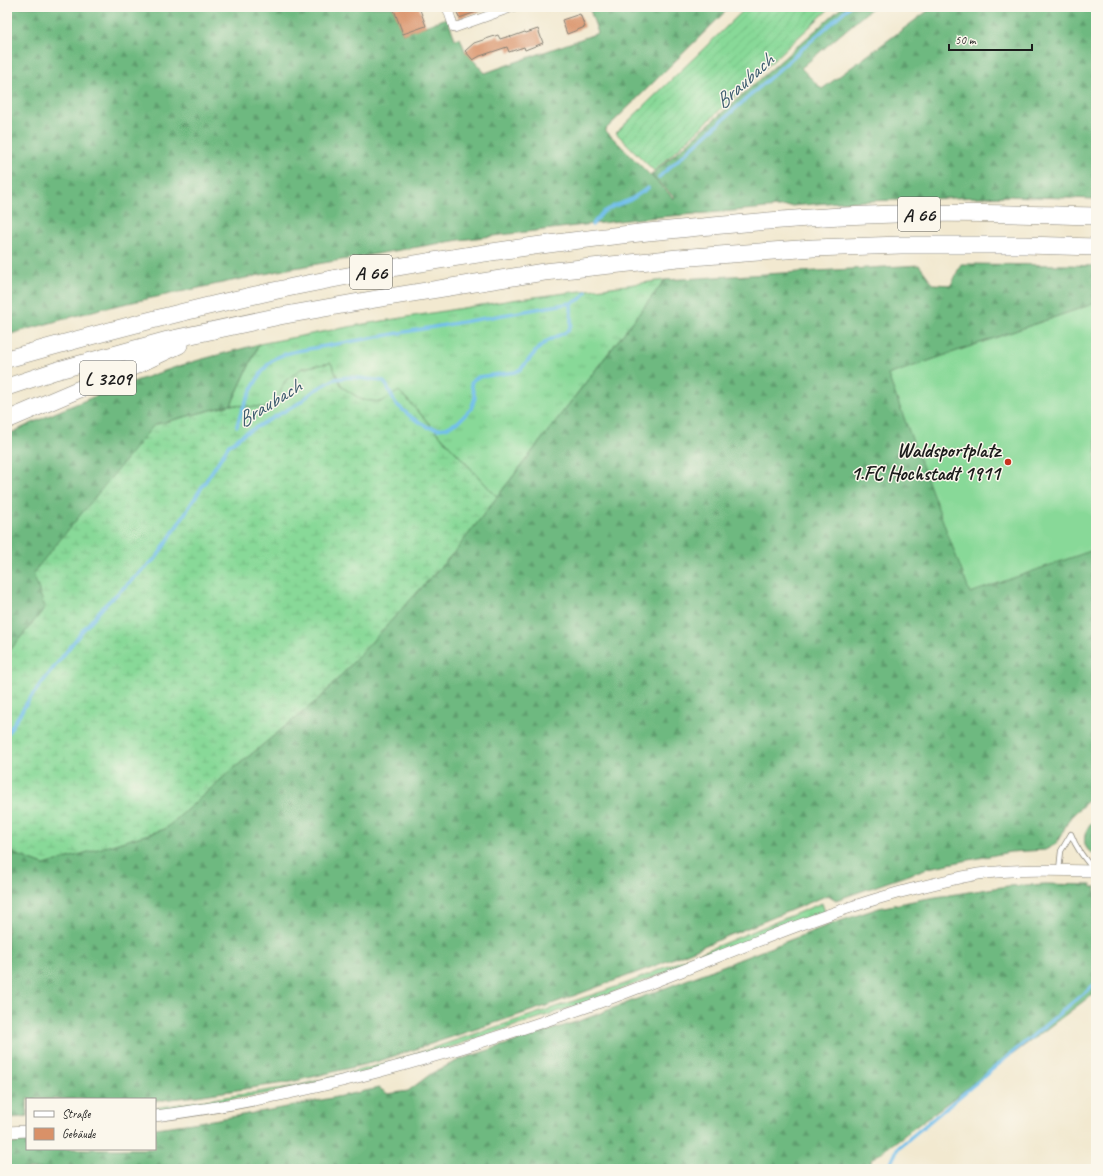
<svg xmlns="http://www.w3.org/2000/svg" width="1103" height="1176" viewBox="0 0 1103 1176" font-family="Caveat,sans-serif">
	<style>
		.grass { fill: url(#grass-tufts); stroke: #527a5a }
		.forest { fill: url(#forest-firs); stroke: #456a4e }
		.wetland { fill: url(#wetland-marsh); stroke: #527a5a }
		.garden { fill: url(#garden-furrows); stroke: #527a5a }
		.pitch { fill: #88d998; stroke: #527a5a }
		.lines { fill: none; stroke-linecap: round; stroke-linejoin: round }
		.stream { stroke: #72bfec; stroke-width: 3.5 }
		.building { fill: #d99168 }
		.service-casing { stroke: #878276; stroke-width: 6 }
		.minor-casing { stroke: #878276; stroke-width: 10 }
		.tertiary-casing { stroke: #878276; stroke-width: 12 }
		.motorway-casing { stroke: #878276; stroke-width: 18 }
		.service { stroke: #fff; stroke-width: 4.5 }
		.minor { stroke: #fff; stroke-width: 9 }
		.tertiary { stroke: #fff; stroke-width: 11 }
		.motorway { stroke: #fff; stroke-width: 17 }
		.poi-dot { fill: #c8321e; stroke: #fbf7ec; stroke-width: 1.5 }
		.labels { text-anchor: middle; stroke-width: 3; stroke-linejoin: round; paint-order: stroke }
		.shield { fill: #fbf7ec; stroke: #5f5e5a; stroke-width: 1 }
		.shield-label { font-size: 19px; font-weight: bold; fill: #1c1c1c }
		.poi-label { font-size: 20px; font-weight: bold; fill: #1c1c1c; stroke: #fbf7ec; text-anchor: end }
		.water-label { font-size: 21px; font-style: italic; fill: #3e5d6f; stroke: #fbf7ec }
	</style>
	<defs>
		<pattern id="grass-tufts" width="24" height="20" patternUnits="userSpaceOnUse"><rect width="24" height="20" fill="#88d998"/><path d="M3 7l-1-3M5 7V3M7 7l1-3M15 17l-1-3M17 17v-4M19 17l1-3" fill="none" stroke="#75ba82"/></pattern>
		<pattern id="forest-firs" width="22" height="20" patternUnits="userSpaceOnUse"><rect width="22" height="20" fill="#6eb980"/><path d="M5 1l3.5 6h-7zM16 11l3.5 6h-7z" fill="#5f9e6e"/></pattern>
		<pattern id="wetland-marsh" width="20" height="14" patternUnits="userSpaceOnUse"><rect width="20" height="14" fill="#88d998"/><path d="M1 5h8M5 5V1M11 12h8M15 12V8" fill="none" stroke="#75ba82"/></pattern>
		<pattern id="garden-furrows" width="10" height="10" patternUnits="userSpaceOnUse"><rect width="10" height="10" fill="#88d998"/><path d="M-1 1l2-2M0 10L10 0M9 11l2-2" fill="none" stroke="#75ba82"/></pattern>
	</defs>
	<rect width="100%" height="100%" fill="#fbf7ec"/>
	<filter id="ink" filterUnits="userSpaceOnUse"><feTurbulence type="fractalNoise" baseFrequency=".025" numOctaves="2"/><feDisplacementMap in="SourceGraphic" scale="8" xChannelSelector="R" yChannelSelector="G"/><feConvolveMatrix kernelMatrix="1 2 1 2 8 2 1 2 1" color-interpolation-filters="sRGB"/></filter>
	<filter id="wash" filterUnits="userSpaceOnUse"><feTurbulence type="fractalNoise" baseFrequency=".012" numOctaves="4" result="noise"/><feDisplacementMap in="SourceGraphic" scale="16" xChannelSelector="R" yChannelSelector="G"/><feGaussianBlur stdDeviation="0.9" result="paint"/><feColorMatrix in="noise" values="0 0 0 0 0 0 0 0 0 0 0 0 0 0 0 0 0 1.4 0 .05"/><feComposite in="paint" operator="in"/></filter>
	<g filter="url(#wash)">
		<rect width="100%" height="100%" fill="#f2e9d0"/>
		<path class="grass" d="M 665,280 L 497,497 L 403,395 L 381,402 L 362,400 L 342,387 L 331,363 L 302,368 L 285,381 L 277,399 L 268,408 L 231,405 L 259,344 L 364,324 L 512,300 Z
			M 822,903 L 825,912 L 590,1001 L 399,1064 L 397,1060 L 625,984 Z
			M 392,1062 L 393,1066 L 275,1092 L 155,1112 L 155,1108 L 296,1086 Z"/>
		<path class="forest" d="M 7,7 L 393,7 L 403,34 L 447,18 L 455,39 L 460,38 L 465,51 L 485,73 L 598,33 L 589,7 L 730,7 L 605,130 L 674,199 L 675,198 L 651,175 L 842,7 L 873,7 L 801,68 L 822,89 L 933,7 L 1096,7 L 1096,199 L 1008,196 L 839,202 L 635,219 L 459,240 L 288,269 L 100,309 L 7,335 Z
			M 961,264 L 1068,265 L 1096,266 L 1096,303 L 888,375 L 970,592 L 1096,549 L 1096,795 L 1093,796 L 1077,811 L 1070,818 L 1056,844 L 1045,850 L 1010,852 L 928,868 L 836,900 L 828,895 L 657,965 L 546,1006 L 379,1061 L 291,1082 L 196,1096 L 155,1101 L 155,1099 L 27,1099 L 27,1116 L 7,1119 L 7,851 L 44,865 L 165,829 L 227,774 L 321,697 L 456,550 L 665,280 L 919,265 L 933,284 L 951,285 Z
			M 259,344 L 231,405 L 154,425 L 45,608 L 7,654 L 7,435 C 62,408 119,386 176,367 C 203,358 231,352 259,344 Z
			M 1096,818 L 1096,856 C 1094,854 1090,852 1088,850 C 1080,840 1087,825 1096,818 Z
			M 1045,884 L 1091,885 L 1092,887 L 1096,887 L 1096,992 L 871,1160 L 871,1169 L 7,1169 L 7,1144 L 27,1142 L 27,1149 L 155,1149 L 155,1128 C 230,1119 304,1104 379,1088 L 388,1094 L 408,1091 L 432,1073 L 461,1059 L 585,1019 L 834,923 L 879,908 L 923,899 L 1008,886 Z"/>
		<path class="wetland" d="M 331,363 L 342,387 L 362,400 L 381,402 L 399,391 L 497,497 L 456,550 L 321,697 L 227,774 L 165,829 L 44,865 L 7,851 L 7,654 L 45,608 L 33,573 L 154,425 L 231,405 L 268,408 L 277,399 L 285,381 L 302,368 Z"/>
		<path class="garden" d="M 747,7 L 831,7 L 654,171 L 616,133 Z"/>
		<path class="pitch" d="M 1096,303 L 1096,549 L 970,593 L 888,375 Z"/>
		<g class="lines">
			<path class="stream" d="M 659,177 L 849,7
				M 592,225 L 603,212 L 614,206 L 630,200 L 648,188
				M 237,426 C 241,409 259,370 273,360 C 279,355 289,353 297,351 L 571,303
				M 7,734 L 28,701 L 83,630 L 105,605 L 157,557 L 229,445 L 244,434 L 299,403 L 315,390 L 335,379 L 350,377 L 383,381 L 387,386 L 395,403 L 411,417 L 428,427 L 438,429 L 446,428 L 458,422 L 471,409 L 475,398 L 471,384 L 473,380 L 478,377 L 515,372 L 521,369 L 537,350 L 547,341 L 568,331 L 571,325 L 571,303 C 578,301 582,299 586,292
				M 888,1169 L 898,1148 L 1096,983"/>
		</g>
		<g id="blocks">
			<path class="building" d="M 393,7 L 419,7 L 426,26 L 403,34 Z
				M 455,7 L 487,7 L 488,8 L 459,18 Z
				M 580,14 L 585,27 L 567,34 L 562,20 Z
				M 538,29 L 543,43 L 525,50 L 524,47 L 509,52 L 507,47 L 480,56 L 473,60 L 465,51 L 474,43 L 498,35 L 500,39 L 510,36 L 511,37 L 525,32 L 526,33 Z"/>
		</g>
	</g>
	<g filter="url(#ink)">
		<use href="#blocks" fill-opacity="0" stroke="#878276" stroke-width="1"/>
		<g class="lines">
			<g class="service-casing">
				<path id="service" d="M 1071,834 C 1076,848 1084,858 1093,869
					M 1059,870 L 1061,851 L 1071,834"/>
			</g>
			<g class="minor-casing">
				<path id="minor" d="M 447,7 L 454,28 L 513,7"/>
			</g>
			<g class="tertiary-casing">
				<path id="tertiary" d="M 155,1116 C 305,1097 450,1055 592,1005 C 694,969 793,922 897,893 C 924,886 951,879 978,874 C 1017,869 1057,870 1096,871
					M 7,1132 L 27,1131"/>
			</g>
			<g class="motorway-casing">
				<path id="motorway" d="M 7,359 C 103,332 200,306 297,286 C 413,262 530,245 648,232 C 730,224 813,216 896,214 C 963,212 1030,214 1096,216
					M 7,387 L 55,371 L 168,340 L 280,316 L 376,299 L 544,272 L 678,258 L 813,248 L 901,245 L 1025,245 L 1096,247
					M 7,420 L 75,391 L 117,374 L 179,345"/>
			</g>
			<use href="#service" class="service"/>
			<use href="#minor" class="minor"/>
			<use href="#tertiary" class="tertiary"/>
			<use href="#motorway" class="motorway"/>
		</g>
	</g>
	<circle class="poi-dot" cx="1008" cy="462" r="4"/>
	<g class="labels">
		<g class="shield">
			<rect x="898" y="197" width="42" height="34" rx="3"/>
			<rect x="350" y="255" width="42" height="34" rx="3"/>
			<rect x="80" y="361" width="56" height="34" rx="3"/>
		</g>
		<g class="shield-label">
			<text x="919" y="221">A 66</text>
			<text x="371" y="279">A 66</text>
			<text x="108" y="385">L 3209</text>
		</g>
		<g class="poi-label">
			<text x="1000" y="457">Waldsportplatz<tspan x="1000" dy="23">1.FC Hochstadt 1911</tspan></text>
		</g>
		<g class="water-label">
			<text transform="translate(744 81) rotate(-42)" y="7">Braubach</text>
			<text transform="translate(269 403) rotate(-32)" y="7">Braubach</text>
		</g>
	</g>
	<rect width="1103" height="1176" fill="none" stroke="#fbf7ec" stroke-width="24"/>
	<rect x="26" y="1098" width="130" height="52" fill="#fbf7ec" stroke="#a29f99"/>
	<rect x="34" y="1111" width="20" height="6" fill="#ffffff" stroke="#a29f99"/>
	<text x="62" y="1118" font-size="12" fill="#1c1c1c">Straße</text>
	<rect x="34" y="1128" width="20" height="12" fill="#d99168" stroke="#a29f99"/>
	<text x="62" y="1138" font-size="12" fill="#1c1c1c">Gebäude</text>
	<path d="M949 44v6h83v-6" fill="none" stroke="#1c1c1c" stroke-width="2"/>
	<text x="955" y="44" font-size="12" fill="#1c1c1c" stroke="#fbf7ec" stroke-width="3" paint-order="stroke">50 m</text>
</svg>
